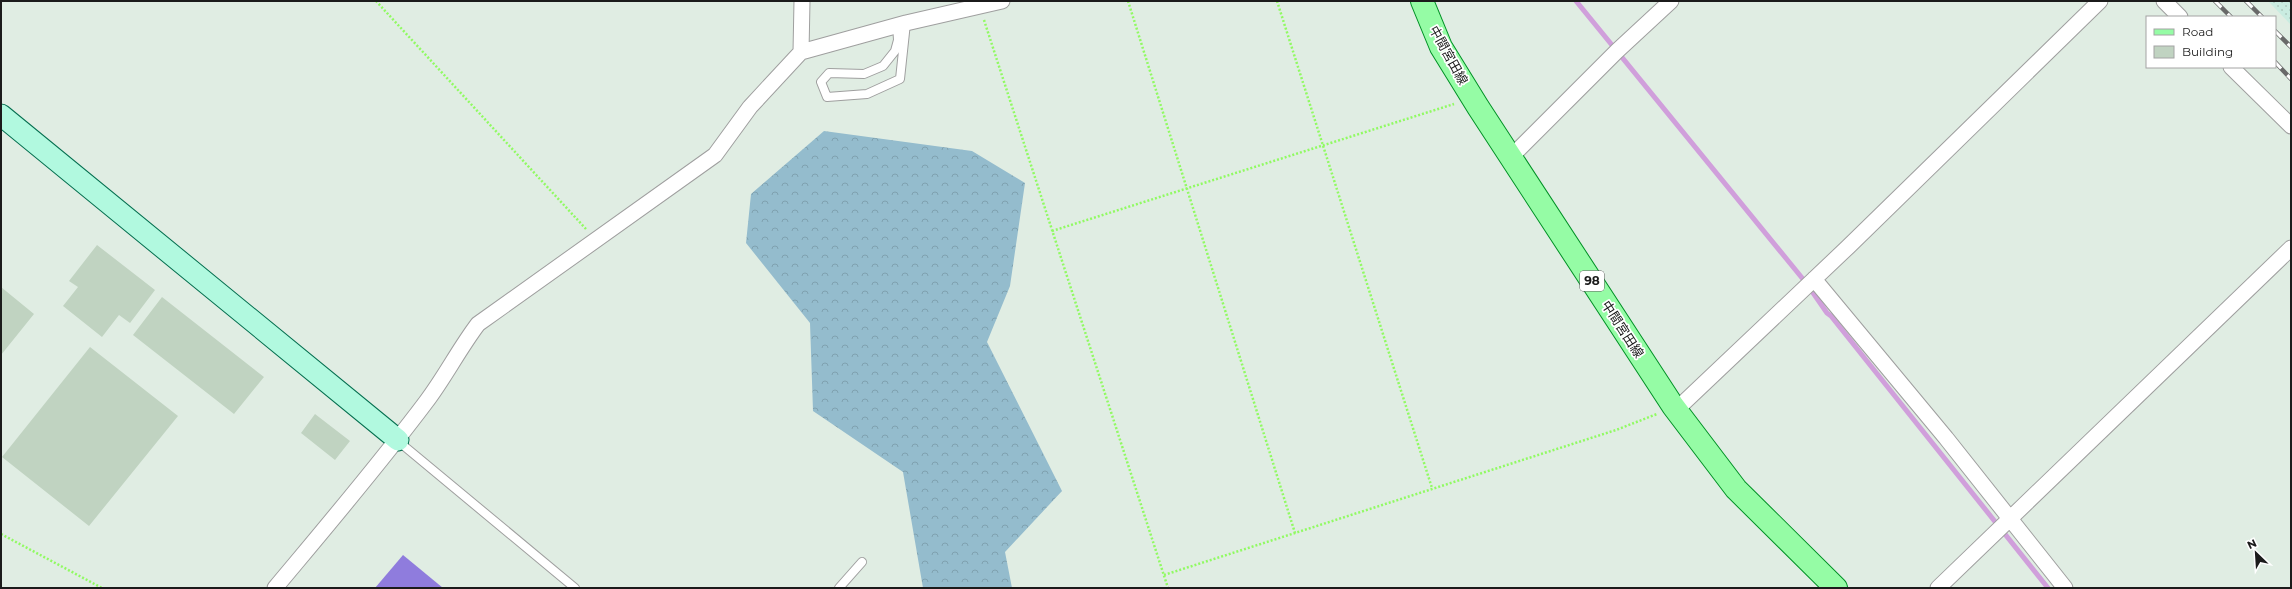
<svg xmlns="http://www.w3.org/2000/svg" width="2292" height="589" viewBox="0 0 2292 589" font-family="Montserrat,'Noto Sans JP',sans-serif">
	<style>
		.farmland { fill: url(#farmland-dots) }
		.forest { fill: url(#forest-crowns) }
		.pitch { fill: #8f7cdd }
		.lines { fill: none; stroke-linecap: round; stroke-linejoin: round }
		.stream { stroke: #d09fdb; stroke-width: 5 }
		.building { fill: #c0d3c1 }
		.lane-casing { stroke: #9f9f9f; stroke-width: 10 }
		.street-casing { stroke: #9f9f9f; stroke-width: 17 }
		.secondary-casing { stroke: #046f4f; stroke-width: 23 }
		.primary-casing { stroke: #009125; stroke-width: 24 }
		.path { stroke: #91fa63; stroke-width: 2.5; stroke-dasharray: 2 2; stroke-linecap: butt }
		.lane { stroke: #fff; stroke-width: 8 }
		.street { stroke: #fff; stroke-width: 15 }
		.secondary { stroke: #b1f9df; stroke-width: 21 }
		.primary { stroke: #95fca5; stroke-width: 22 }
		.rail-casing { stroke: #696969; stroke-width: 4.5 }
		.rail { stroke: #fff; stroke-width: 3; stroke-dasharray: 9; stroke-linecap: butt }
		.labels { text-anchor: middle; stroke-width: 3.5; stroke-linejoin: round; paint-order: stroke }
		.shield { fill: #fff; stroke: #5f5f5f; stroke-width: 1 }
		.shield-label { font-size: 12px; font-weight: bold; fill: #1b1b1b }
		.street-label { font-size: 13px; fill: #1b1b1b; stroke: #fff }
	</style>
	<defs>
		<pattern id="farmland-dots" width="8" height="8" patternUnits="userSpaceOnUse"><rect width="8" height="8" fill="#caece1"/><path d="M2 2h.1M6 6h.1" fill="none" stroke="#adcac0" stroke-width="1.8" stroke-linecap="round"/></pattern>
		<pattern id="forest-crowns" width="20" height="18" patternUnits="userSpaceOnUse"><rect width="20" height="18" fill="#94bccd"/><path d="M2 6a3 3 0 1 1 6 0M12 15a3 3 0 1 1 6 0" fill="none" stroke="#7fa1af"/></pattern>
	</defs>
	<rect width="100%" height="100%" fill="#e0ede3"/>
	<path class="farmland" d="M 2268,1 L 2291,1 L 2291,25 Z"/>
	<path class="forest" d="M 824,131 L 972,151 L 1025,183 L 1010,286 L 987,342 L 1062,491 L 1005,552 L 1012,588 L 923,588 L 903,472 L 813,411 L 810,323 L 746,243 L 751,194 Z"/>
	<path class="pitch" d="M 403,555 L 443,588 L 375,588 Z"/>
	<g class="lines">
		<path class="stream" d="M 1576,1 L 1807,284 L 1827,313 L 1831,316 L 2048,588"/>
	</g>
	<path class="building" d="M 97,245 L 155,290 L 130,323 L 119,315 L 102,337 L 63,306 L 78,287 L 69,281 Z
		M 1,287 L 34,314 L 1,355 Z
		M 162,297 L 264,377 L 234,414 L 133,335 Z
		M 90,347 L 178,416 L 89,526 L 2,457 Z
		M 315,414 L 350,441 L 335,460 L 301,433 Z"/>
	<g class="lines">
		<g class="lane-casing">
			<path id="lane" d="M 897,25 L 898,40 L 895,51 L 883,66 L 864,74 L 829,73 L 821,82 L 827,97 L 867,94 L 900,79 L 906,23
				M 398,441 L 575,588
				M 839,588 L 862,562"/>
		</g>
		<g class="street-casing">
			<path id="street" d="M 2164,1 L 2180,17
				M 801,52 L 802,1
				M 2231,67 L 2291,126
				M 1511,157 L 1617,51 L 1671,1
				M 1814,279 L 1946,438 L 2065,588
				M 1676,410 L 1848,247 L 2100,1
				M 275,588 C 326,527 378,466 426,402 C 445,377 459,349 478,324 L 715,155 L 750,107 L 801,52 L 906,23 L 1002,1
				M 1938,588 L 2291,248"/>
		</g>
		<g class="secondary-casing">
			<path id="secondary" d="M 1,115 L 398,440"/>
		</g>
		<g class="primary-casing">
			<path id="primary" d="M 1422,1 L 1441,47 L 1478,107 L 1673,406 L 1736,489 L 1836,588"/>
		</g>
		<path class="path" d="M 376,1 L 586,229
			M 1128,1 L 1295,533
			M 1277,1 L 1432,488
			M 984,20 L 1168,588
			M 1052,231 L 1454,104
			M 1,534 L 102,588
			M 1164,575 L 1616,430 L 1657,414"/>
		<use href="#lane" class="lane"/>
		<use href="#street" class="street"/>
		<use href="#secondary" class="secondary"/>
		<use href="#primary" class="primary"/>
		<g class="rail-casing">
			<path id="rail" d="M 2215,1 L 2231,17
				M 2246,1 L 2262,17
				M 2275,31 L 2291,47
				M 2275,62 L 2291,79"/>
		</g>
		<use href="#rail" class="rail"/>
	</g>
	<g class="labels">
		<rect class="shield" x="1580" y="271" width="24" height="20" rx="3"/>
		<g class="shield-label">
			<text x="1592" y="285">98</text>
		</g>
		<g class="street-label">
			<text transform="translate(1449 55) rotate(61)" y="5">中間宮田線</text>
			<text transform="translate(1623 329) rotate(57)" y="5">中間宮田線</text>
		</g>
	</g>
	<rect width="2292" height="589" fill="none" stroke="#1b1b1b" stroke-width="4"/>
	<rect x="2146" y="16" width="130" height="52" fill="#ffffff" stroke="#a4a4a4"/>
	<rect x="2154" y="29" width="20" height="6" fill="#95fca5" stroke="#a4a4a4"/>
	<text x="2182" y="36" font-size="12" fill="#1b1b1b">Road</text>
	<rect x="2154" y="46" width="20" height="12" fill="#c0d3c1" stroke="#a4a4a4"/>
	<text x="2182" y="56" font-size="12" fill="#1b1b1b">Building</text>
	<g transform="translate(2256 553) rotate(335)" stroke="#ffffff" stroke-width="3" paint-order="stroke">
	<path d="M0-3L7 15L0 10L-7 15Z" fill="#1b1b1b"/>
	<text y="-6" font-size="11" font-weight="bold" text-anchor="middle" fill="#1b1b1b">N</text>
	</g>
</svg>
